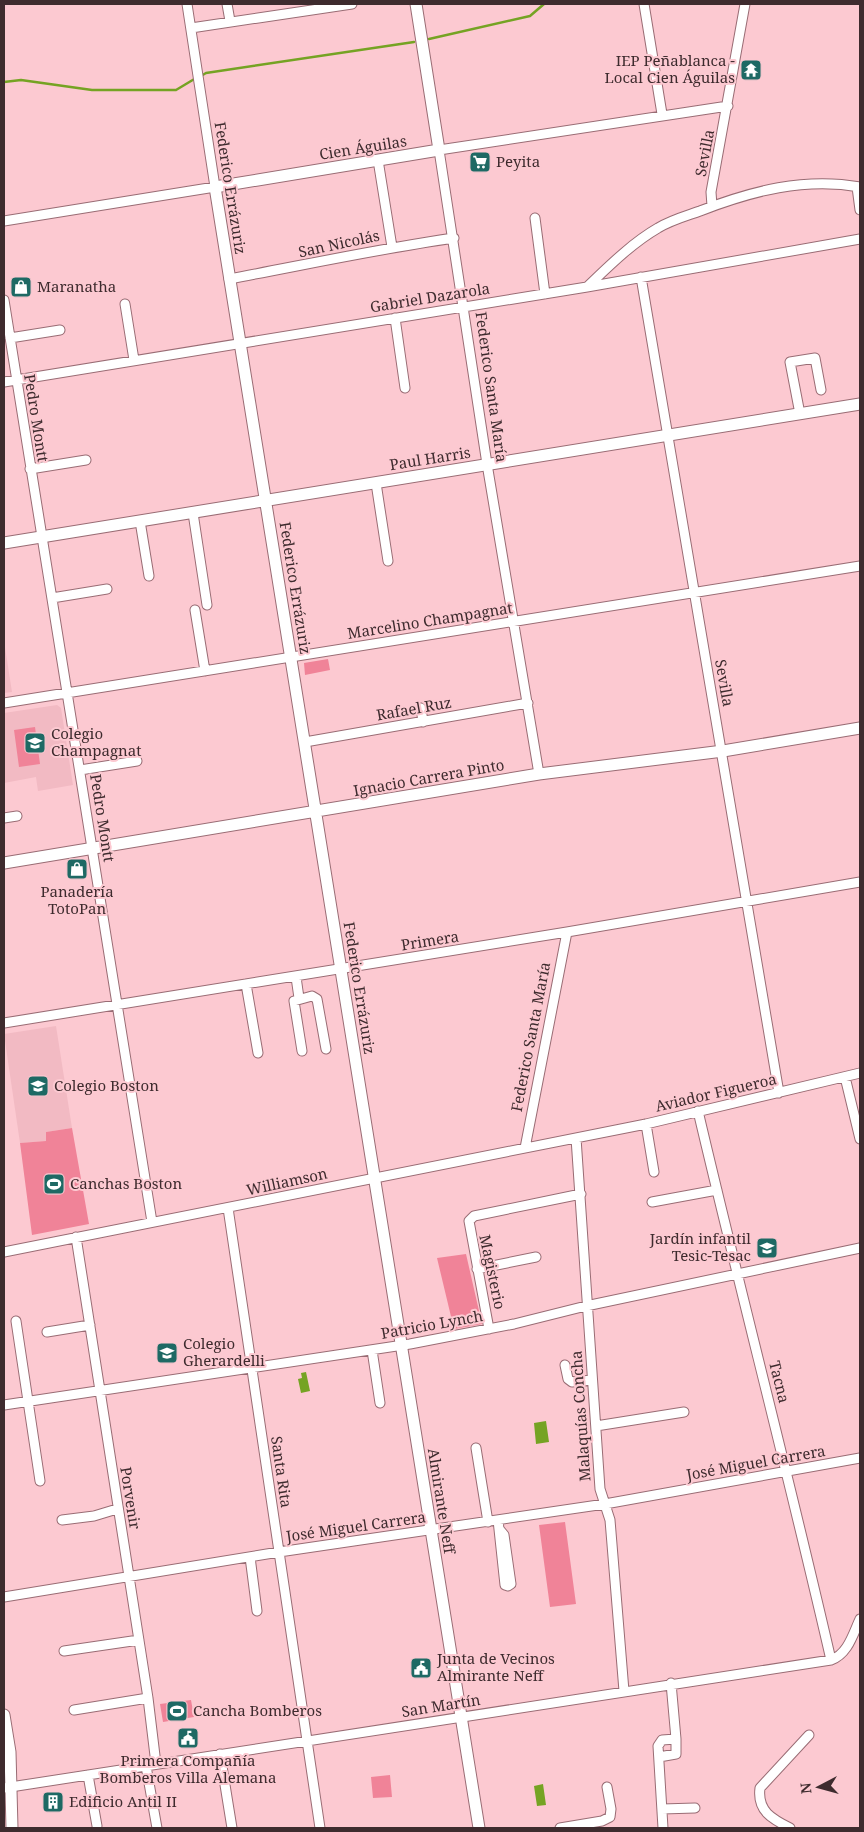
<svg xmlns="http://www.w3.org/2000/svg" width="864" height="1832" viewBox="0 0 864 1832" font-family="'Noto Serif',serif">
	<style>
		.built { fill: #f2bac3 }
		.green { fill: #f08398 }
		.water { fill: #75a323 }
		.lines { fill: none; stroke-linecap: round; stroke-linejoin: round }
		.stream { stroke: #75a323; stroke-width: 2.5 }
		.minor-casing { stroke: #996c74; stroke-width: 11 }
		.tertiary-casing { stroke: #996c74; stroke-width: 13 }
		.minor { stroke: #fff; stroke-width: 9 }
		.tertiary { stroke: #fff; stroke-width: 11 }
		.labels { text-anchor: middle; stroke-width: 4; stroke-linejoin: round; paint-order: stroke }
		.poi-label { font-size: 15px; fill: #3e2b2e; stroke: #fcc9d1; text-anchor: start }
		.street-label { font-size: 15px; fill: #3e2b2e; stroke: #fcc9d1 }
	</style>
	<rect width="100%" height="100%" fill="#fcc9d1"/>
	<path class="built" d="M 4,641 L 12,692 L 4,693 Z
		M 57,705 L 61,708 L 73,785 L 38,791 L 36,777 L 4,783 L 4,713 Z
		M 56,1026 L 72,1128 L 46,1132 L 46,1141 L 20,1143 L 4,1034 Z"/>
	<path class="green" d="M 328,659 L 330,670 L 305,675 L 304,663 Z
		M 35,727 L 40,764 L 19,767 L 14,730 Z
		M 72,1128 L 89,1224 L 32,1235 L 20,1143 L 46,1141 L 46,1132 Z
		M 466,1254 L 482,1324 L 454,1329 L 437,1258 Z
		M 565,1522 L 576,1604 L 550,1607 L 539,1525 Z
		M 191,1700 L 194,1717 L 163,1722 L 160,1704 Z
		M 390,1775 L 392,1797 L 373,1798 L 371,1777 Z"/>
	<path class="water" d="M 306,1372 L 310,1391 L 301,1393 L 298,1379 L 302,1378 L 301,1373 Z
		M 546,1421 L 549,1442 L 536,1444 L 534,1423 Z
		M 543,1784 L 546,1805 L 537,1806 L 534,1786 Z"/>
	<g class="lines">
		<path class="stream" d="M 429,39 L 530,16 L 544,4
			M 201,76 L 206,73 L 414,42
			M 4,82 L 21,80 L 92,90 L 176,90 L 196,78"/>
		<g class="minor-casing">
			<path id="minor" d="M 227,4 L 230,21
				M 644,4 L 662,114
				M 191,28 L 352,4
				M 378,160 L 392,247
				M 857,187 L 860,210
				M 712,206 L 711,192 L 745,4
				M 535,218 L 545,294
				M 4,221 L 215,187 L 187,4
				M 641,277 L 779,1093
				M 229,279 C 304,265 378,249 454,238
				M 587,287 C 609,266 632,243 658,228 C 671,220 686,216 700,211 C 752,191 804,177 860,187
				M 4,300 L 152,1222
				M 125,304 L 134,360
				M 395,318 L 405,388
				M 10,338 L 60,330
				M 4,382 L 587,287 L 860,239
				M 800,414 L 790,362 L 815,358 L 821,390
				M 30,469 L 86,460
				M 376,483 L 388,561
				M 193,513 L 207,605
				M 140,521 L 149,576
				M 52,598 L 107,589
				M 195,610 L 205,671
				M 4,703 L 860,566
				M 421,708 L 423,722
				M 305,742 L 528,703
				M 80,770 L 137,761
				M 539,774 L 487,464 L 439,150 L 728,106
				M 4,818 L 17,816
				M 296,977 L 299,998
				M 246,984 L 258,1053
				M 4,1023 L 567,932 L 860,882
				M 302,1051 L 294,1001 L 312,996 L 317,999 L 326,1049
				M 845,1077 L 860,1139
				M 698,1111 C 741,1294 789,1477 831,1660
				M 646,1124 L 654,1172
				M 576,1138 L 600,1489 L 610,1520 L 624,1691
				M 525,1148 L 567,932
				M 652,1202 L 717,1190
				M 228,1208 L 320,1828
				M 76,1237 L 148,1698 L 156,1764
				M 4,1252 L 646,1124 L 860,1073
				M 477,1269 L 536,1257
				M 16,1321 L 40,1481
				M 489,1329 L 469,1221 L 474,1216 L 581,1194
				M 47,1332 L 90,1325
				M 372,1350 L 380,1403
				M 565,1365 L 568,1379 L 572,1382 L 592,1380
				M 4,1405 L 410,1344 L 514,1324 L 586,1306 L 860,1248
				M 596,1426 L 684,1412
				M 476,1448 L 488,1522
				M 62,1520 L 94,1516 L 117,1509
				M 498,1520 L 505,1585 L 508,1586 L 511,1584 L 504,1535 L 499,1529
				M 250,1557 L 257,1611
				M 4,1597 L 279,1552 L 605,1504 L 860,1458
				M 64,1651 L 139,1640
				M 671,1683 L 676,1739
				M 74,1710 L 148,1698
				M 220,1754 L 232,1828
				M 659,1757 L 676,1754 L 676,1739 L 662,1740 L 658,1746 L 663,1828
				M 146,1766 L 157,1828
				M 88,1775 L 97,1826
				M 4,1788 L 831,1660 C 848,1654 853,1634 860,1619
				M 662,1809 L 695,1808
				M 560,1828 L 602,1821 L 610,1817 L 611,1809 L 607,1787
				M 790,1828 C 772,1819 757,1811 760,1788 L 809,1735"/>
		</g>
		<g class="tertiary-casing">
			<path id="tertiary" d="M 416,4 L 439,150 L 215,187 L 479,1828
				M 4,543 L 860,404
				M 4,863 L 539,774 L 723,751 L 860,728
				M 4,1715 L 10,1752 L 12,1828"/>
		</g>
		<use href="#minor" class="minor"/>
		<use href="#tertiary" class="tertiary"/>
	</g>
	<defs>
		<g id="temple-square" transform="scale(1.125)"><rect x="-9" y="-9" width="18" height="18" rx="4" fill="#1e6964" stroke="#fcc9d1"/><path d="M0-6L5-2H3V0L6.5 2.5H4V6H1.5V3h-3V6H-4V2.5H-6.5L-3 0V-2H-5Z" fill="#fff"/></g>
		<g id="supermarket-square" transform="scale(1.125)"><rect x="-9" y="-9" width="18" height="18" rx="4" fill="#1e6964" stroke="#fcc9d1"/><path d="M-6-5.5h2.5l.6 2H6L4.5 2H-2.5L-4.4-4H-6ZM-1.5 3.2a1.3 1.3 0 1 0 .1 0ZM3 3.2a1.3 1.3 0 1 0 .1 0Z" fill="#fff"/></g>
		<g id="shop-square" transform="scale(1.125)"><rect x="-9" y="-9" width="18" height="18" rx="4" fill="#1e6964" stroke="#fcc9d1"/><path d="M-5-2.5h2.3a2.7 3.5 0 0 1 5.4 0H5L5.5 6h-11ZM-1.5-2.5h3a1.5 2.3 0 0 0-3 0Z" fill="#fff"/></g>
		<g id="school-square" transform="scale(1.125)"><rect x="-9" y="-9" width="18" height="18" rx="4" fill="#1e6964" stroke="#fcc9d1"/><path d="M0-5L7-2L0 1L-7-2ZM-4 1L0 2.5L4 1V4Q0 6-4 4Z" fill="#fff"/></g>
		<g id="stadium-square" transform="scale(1.125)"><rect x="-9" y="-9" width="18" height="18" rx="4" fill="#1e6964" stroke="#fcc9d1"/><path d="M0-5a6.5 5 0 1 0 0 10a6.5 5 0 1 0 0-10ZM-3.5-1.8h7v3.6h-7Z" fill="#fff"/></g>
		<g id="civic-square" transform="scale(1.125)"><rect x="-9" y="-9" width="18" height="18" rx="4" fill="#1e6964" stroke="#fcc9d1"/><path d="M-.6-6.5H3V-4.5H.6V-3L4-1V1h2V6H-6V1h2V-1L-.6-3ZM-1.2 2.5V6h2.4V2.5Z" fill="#fff"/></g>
		<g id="building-square" transform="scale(1.125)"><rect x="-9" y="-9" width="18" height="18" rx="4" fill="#1e6964" stroke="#fcc9d1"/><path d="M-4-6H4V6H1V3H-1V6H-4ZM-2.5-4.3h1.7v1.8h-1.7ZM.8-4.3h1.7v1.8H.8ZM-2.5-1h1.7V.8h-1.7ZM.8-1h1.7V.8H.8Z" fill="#fff"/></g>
	</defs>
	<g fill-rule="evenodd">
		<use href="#temple-square" x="751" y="70"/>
		<use href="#supermarket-square" x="480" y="162"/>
		<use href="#shop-square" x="21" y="287"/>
		<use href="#school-square" x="35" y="743"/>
		<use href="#shop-square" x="77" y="869"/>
		<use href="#school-square" x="38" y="1086"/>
		<use href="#stadium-square" x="54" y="1184"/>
		<use href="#school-square" x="767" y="1248"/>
		<use href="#school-square" x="167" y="1353"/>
		<use href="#civic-square" x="421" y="1668"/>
		<use href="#stadium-square" x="177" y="1711"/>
		<use href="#civic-square" x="188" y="1738"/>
		<use href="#building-square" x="53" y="1802"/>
	</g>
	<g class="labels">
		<g class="poi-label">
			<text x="735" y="66" text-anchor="end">IEP Peñablanca -<tspan x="735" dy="17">Local Cien Águilas</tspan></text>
			<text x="496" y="167">Peyita</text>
			<text x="37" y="292">Maranatha</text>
			<text x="51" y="739">Colegio<tspan x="51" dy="17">Champagnat</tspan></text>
			<text x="77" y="897" text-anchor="middle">Panadería<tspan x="77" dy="17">TotoPan</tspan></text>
			<text x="54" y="1091">Colegio Boston</text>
			<text x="70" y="1189">Canchas Boston</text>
			<text x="751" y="1244" text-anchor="end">Jardín infantil<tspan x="751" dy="17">Tesic-Tesac</tspan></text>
			<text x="183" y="1349">Colegio<tspan x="183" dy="17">Gherardelli</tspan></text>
			<text x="437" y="1664">Junta de Vecinos<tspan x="437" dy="17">Almirante Neff</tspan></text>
			<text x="193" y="1716">Cancha Bomberos</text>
			<text x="188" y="1766" text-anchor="middle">Primera Compañía<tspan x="188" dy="17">Bomberos Villa Alemana</tspan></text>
			<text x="69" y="1807">Edificio Antil II</text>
		</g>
		<g class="street-label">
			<text transform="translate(363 148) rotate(-9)" y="5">Cien Águilas</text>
			<text transform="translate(705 153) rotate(-79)" y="5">Sevilla</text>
			<text transform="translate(230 188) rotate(81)" y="5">Federico Errázuriz</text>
			<text transform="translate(339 244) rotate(-12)" y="5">San Nicolás</text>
			<text transform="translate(430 298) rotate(-9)" y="5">Gabriel Dazarola</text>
			<text transform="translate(491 387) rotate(82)" y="5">Federico Santa María</text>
			<text transform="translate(36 418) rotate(81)" y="5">Pedro Montt</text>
			<text transform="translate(430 459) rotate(-9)" y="5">Paul Harris</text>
			<text transform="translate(295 588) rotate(81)" y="5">Federico Errázuriz</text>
			<text transform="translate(430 621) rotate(-9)" y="5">Marcelino Champagnat</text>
			<text transform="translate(724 683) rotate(80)" y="5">Sevilla</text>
			<text transform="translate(414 709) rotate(-10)" y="5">Rafael Ruz</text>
			<text transform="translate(429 778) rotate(-10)" y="5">Ignacio Carrera Pinto</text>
			<text transform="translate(102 818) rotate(81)" y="5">Pedro Montt</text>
			<text transform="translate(430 941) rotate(-9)" y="5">Primera</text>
			<text transform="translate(359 988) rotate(81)" y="5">Federico Errázuriz</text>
			<text transform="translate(531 1037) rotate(-79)" y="5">Federico Santa María</text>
			<text transform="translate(716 1093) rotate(-13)" y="5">Aviador Figueroa</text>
			<text transform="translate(287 1182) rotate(-12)" y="5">Williamson</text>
			<text transform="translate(492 1272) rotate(78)" y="5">Magisterio</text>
			<text transform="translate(432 1325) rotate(-10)" y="5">Patricio Lynch</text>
			<text transform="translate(779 1382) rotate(76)" y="5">Tacna</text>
			<text transform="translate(581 1416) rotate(-94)" y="5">Malaquías Concha</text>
			<text transform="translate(756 1463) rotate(-10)" y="5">José Miguel Carrera</text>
			<text transform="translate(281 1472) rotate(82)" y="5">Santa Rita</text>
			<text transform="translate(130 1498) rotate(81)" y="5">Porvenir</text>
			<text transform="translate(441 1501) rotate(81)" y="5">Almirante Neff</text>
			<text transform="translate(356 1527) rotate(-8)" y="5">José Miguel Carrera</text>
			<text transform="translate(441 1706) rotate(-9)" y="5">San Martín</text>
		</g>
	</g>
	<rect width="864" height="1832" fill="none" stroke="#3e2b2e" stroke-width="10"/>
	<g transform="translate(819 1787) rotate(264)" stroke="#fcc9d1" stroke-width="4" paint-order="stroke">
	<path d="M0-4L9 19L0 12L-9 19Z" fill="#3e2b2e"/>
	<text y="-8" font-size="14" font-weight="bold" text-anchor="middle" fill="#3e2b2e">N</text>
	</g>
</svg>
